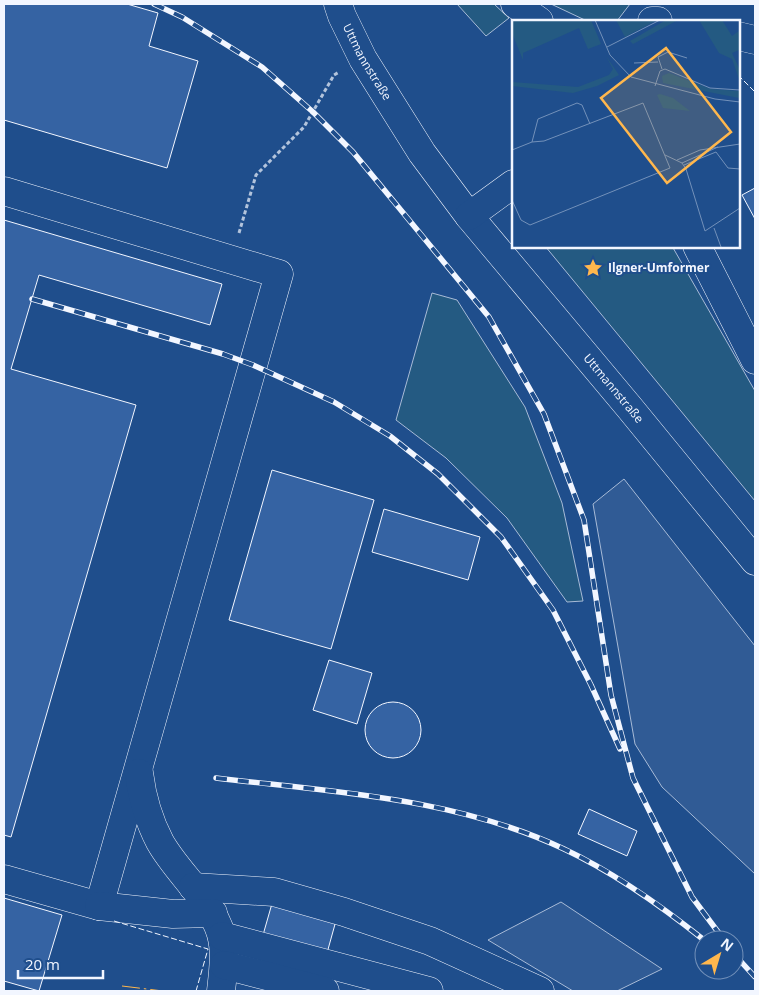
<svg xmlns="http://www.w3.org/2000/svg" width="759" height="995" viewBox="0 0 759 995" font-family="'Open Sans',sans-serif">
	<style>
		.green { fill: #245a82; stroke: #a8bbd7 }
		.parking { fill: #305b95; stroke: #a8bbd7 }
		.building { fill: #3563a3; stroke: #f2f6ff }
		.lines { fill: none; stroke-linecap: round; stroke-linejoin: round }
		.minor-casing { stroke: #f2f6ff; stroke-width: 29 }
		.path { stroke: #b3c4dc; stroke-width: 3; stroke-dasharray: 4 2.5; stroke-linecap: butt }
		.minor { stroke: #1f4e8c; stroke-width: 28 }
		.rail-casing { stroke: #f2f6ff; stroke-width: 5.5 }
		.rail { stroke: #1f4e8c; stroke-width: 4; stroke-dasharray: 11; stroke-linecap: butt }
		.fence { stroke: #f2f6ff; stroke-width: 1; stroke-dasharray: 6 2.5; stroke-linecap: butt }
		.power { stroke: #ffb74d; stroke-width: 1; stroke-dasharray: 18 4 2.5 4; stroke-linecap: butt }
		.labels { text-anchor: middle; stroke-width: 4; stroke-linejoin: round; paint-order: stroke }
		.street-label { font-size: 12px; fill: #f2f6ff; stroke: #1f4e8c }
		.poi-label { font-size: 12px; font-weight: bold; fill: #f2f6ff; stroke: #1f4e8c; text-anchor: start }
		.inset-road { fill: none; stroke: #7391ba; stroke-width: 1 }
		.view { fill: #ffb74d; fill-opacity: 0.15; stroke: #ffb74d; stroke-width: 2.5 }
		.inset-edge { fill: none; stroke: #f2f6ff; stroke-width: 2.5 }
	</style>
	<rect width="100%" height="100%" fill="#1f4e8c"/>
	<path class="green" d="M 457,4 L 494,4 L 509,18 L 486,36 Z
		M 551,4 L 630,4 L 617,21 L 587,21 Z
		M 545,246 L 672,246 L 755,391 L 755,501 Z
		M 432,293 L 457,300 L 525,407 L 562,503 L 583,601 L 567,602 L 507,518 L 446,458 L 396,420 Z"/>
	<path class="parking" d="M 624,479 L 755,646 L 755,874 L 662,787 L 635,744 L 593,504 Z
		M 561,902 L 662,969 L 617,991 L 573,991 L 488,940 Z"/>
	<path class="building" d="M 4,4 L 127,4 L 158,13 L 149,46 L 198,61 L 167,168 L 4,120 Z
		M 755,188 L 755,219 L 742,195 Z
		M 4,220 L 222,284 L 210,325 L 39,275 L 11,369 L 136,405 L 11,837 L 4,835 Z
		M 272,470 L 374,500 L 331,649 L 229,620 Z
		M 384,509 L 480,537 L 468,580 L 372,552 Z
		M 329,660 L 372,673 L 357,724 L 313,710 Z
		M365 730a28 28 0 1 1 56 0a28 28 0 1 1-56 0Z
		M 589,809 L 637,831 L 627,856 L 578,834 Z
		M 4,898 L 62,915 L 39,991 L 4,981 Z
		M 273,900 L 337,917 L 327,953 L 263,935 Z"/>
	<g class="lines">
		<g class="minor-casing">
			<g id="minor">
				<path id="s1" d="M 338,4 L 342,16 L 363,59 L 422,153 L 469,216 L 629,407 L 755,561"/>
				<path d="M 515,4 L 539,21"/>
				<path d="M 652,21 L 658,21"/>
				<path d="M 738,36 L 755,40"/>
				<path d="M 4,191 L 279,274 L 99,906 L 4,879"/>
				<path d="M 469,216 L 513,184"/>
				<path d="M 697,246 L 755,360"/>
				<path d="M 139,773 C 142,797 149,821 160,842 C 178,874 210,898 221,934 C 226,952 223,973 221,991"/>
				<path d="M 193,887 L 274,892 L 344,912 L 430,941 L 540,991"/>
				<path d="M 99,906 L 173,914 L 213,913"/>
				<path d="M 222,936 L 429,991"/>
				<path d="M 224,965 L 325,991"/>
			</g>
		</g>
		<path class="path" d="M 239,233 L 256,175 L 304,127 L 334,75 L 339,72"/>
		<use href="#minor" class="minor"/>
		<g class="rail-casing">
			<path id="rail" d="M 154,4 L 182,17 L 262,67 L 313,112 L 353,152 L 489,317 L 544,414 L 584,520 L 611,695 L 633,778 L 692,897 L 724,940
				M 32,299 L 223,354 L 253,365 L 334,402 L 390,436 L 438,474 L 501,537 L 553,610 L 591,685 L 620,749
				M 216,778 C 334,792 456,798 564,849 C 615,873 660,905 704,940
				M 734,954 L 755,977"/>
		</g>
		<use href="#rail" class="rail"/>
		<path class="fence" d="M 738,75 L 755,92
			M 114,921 L 208,949 L 196,991"/>
		<path class="power" d="M 122,986 L 163,991"/>
	</g>
	<defs>
		<g id="sight-bare" transform="scale(1.5)"><path d="M0-6L1.8-2.2L6-1.7L2.9 1.2L3.7 5.4L0 3.3L-3.7 5.4L-2.9 1.2L-6-1.7L-1.8-2.2Z" fill="#ffb74d" stroke="#1f4e8c" stroke-width="2.5" paint-order="stroke"/></g>
	</defs>
	<g fill-rule="evenodd">
		<use href="#sight-bare" x="593" y="268"/>
	</g>
	<g class="labels">
		<g class="street-label">
			<text dy="4" stroke="none"><textPath href="#s1" startOffset="65">Uttmannstraße</textPath></text>
			<text dy="4" stroke="none"><textPath href="#s1" startOffset="475">Uttmannstraße</textPath></text>
		</g>
		<g class="poi-label">
			<text x="608" y="272">Ilgner-Umformer</text>
		</g>
	</g>
	<g transform="translate(512 20)">
		<rect width="228" height="228" fill="#1f4e8c"/>
		<path d="M 0,0 L 79,0 L 89,24 L 76,29 L 67,8 L 11,33 L 11,40 L 0,13 ZM 104,0 L 145,0 L 113,17 ZM 154,0 L 166,0 L 121,24 L 118,21 ZM 187,0 L 210,0 L 220,16 L 227,11 L 227,30 L 220,33 L 227,48 L 227,59 L 220,39 L 207,33 ZM 94,36 L 107,55 L 85,66 L 61,73 L 0,66 L 0,62 L 66,67 L 97,55 L 101,49 ZM 157,53 L 199,69 L 227,71 L 227,78 L 151,63 L 150,56 ZM 148,74 L 161,78 L 178,91 L 151,88 L 145,75 Z" fill="#245a82"/>
		<path class="inset-road" d="M 83,0 L 98,35 L 119,57 L 203,79 L 228,82M 95,27 L 148,0M 122,43 L 146,42M 150,49 L 146,37 L 156,32 L 175,38M 143,66 L 148,51 L 153,49 L 198,68 L 228,70M 20,122 L 26,99 L 65,83 L 70,85 L 78,104M 0,130 L 20,122 L 32,121 L 131,83 L 158,148 L 18,205 L 9,200 L 0,180M 153,135 L 170,143 L 174,149 L 193,211 L 228,188M 165,140 L 188,130 L 228,124M 170,143 L 206,127M 172,145 L 204,132 L 216,148 L 228,149M 202,208 L 209,227"/>
		<path class="view" d="M 154,28 L 219,112 L 155,163 L 89,78 Z"/>
		<rect width="228" height="228" class="inset-edge"/>
	</g>
	<rect width="759" height="995" fill="none" stroke="#f2f6ff" stroke-width="10"/>
	<g transform="translate(719 955) rotate(38)"><circle r="24" fill="#1f4e8c" stroke="#7391ba"/>
	<path d="M0-4L9 19L0 12L-9 19Z" fill="#ffb74d"/>
	<text y="-8" font-size="14" font-weight="bold" text-anchor="middle" fill="#f2f6ff">N</text>
	</g>
	<path d="M18 970v8h85v-8" fill="none" stroke="#f2f6ff" stroke-width="2.5"/>
	<text x="25" y="970" font-size="15" fill="#f2f6ff" stroke="#1f4e8c" stroke-width="4" paint-order="stroke">20 m</text>
</svg>
